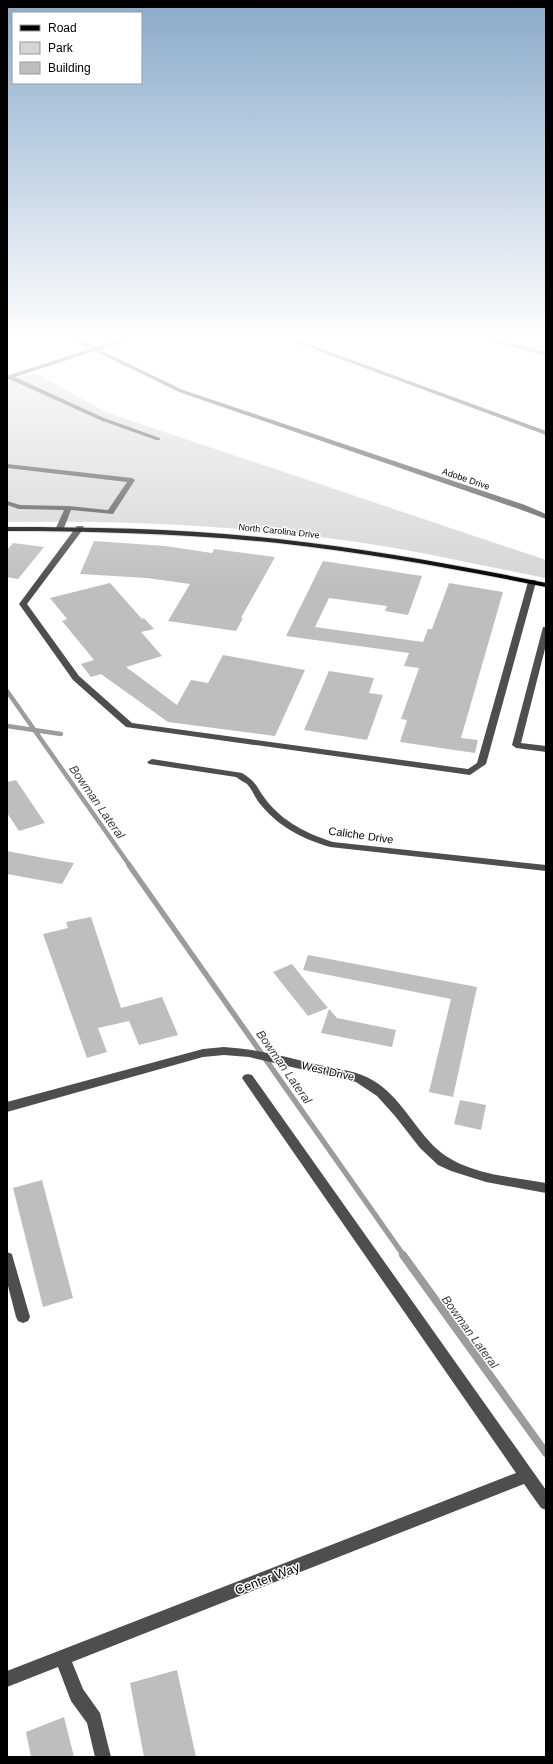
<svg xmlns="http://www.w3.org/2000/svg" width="553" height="1764" viewBox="0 0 553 1764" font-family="Arial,sans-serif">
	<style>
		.green { fill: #d5d5d5 }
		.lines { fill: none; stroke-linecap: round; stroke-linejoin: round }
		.stream-far2 { stroke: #9c9c9c; stroke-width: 4.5 }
		.stream-far1 { stroke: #9c9c9c; stroke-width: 5.5 }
		.stream { stroke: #9c9c9c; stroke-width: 8 }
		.building { fill: #bebebe }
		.major-casing { stroke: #dbdbdb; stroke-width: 2 }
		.minor { fill: #4e4e4e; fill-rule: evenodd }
		.major { fill: #000; fill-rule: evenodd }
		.labels { text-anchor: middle; stroke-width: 3; stroke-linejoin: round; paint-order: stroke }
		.far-street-label { font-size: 9px; fill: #000; stroke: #fff }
		.street-label { font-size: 11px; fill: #000; stroke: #fff }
		.water-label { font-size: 12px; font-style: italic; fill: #3d3d3d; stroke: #fff }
		.near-street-label { font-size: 13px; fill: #000; stroke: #fff }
	</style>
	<rect width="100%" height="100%" fill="#fff"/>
	<path class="green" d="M 35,373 L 108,413 L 546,560 L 546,578 C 494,568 441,556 389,547 C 263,526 134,520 7,522 L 7,381 Z"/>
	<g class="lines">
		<path class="stream-far2" d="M 7,691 L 130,866
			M 7,726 L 61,734"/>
		<path class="stream-far1" d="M 129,865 L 404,1256"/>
		<path class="stream" d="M 403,1255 L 546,1453"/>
	</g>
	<path class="building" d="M 94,541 L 165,546 L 212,553 L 214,549 L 275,557 L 241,618 L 243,618 L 236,631 L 168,621 L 190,584 L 147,578 L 80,574 Z
		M 13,543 L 44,547 L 18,579 L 7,577 L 7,550 Z
		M 323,561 L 422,576 L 408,615 L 385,611 L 387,606 L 329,598 L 315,627 L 423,642 L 428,629 L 432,629 L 449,583 L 503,592 L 461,738 L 478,740 L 475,753 L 400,742 L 407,720 L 401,719 L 419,668 L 404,666 L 409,653 L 286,636 Z
		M 110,583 L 142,619 L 144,618 L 154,629 L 141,632 L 162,656 L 126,667 L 177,705 L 191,680 L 208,683 L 223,655 L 305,670 L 275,736 L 168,722 L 101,674 L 91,677 L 81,664 L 94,660 L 62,621 L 67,619 L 50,598 Z
		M 329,671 L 374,678 L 369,693 L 383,695 L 367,740 L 304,730 Z
		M 16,780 L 45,823 L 19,831 L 7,813 L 7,782 Z
		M 7,851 L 49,859 L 74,863 L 62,884 L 7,874 Z
		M 91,917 L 121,1008 L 162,997 L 178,1035 L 139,1045 L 129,1021 L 98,1028 L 107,1052 L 87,1058 L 43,934 L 68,928 L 66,922 Z
		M 308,955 L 477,987 L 453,1097 L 429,1092 L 451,999 L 303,970 Z
		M 292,964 L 308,984 L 328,1008 L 308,1016 L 273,972 Z
		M 329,1009 L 337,1018 L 396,1030 L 392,1047 L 321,1033 Z
		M 460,1100 L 486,1105 L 481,1130 L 454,1124 Z
		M 42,1180 L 73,1298 L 43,1307 L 13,1188 Z
		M 177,1670 L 196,1757 L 144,1757 L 130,1683 Z
		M 64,1717 L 74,1757 L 31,1757 L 26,1732 Z"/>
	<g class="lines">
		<g class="major-casing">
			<path id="major" d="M 7,527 C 98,527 188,529 278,539 C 368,549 457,565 546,583 L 546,587 C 457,569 368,553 278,543 C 188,534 98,531 7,531 Z"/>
		</g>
		<path class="minor" d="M 67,337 L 74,337 L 96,347 L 127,337 L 136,337 L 100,350 L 183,390 L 525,505 L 546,514 L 546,519 L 519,509 L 179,392 L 95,351 L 15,377 L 104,418 L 160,438 L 160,440 L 156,440 L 100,420 L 9,379 L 7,380 L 7,376 L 90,349 Z
			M 281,337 L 289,337 L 546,431 L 546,435 Z
			M 476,337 L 486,337 L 546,352 L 546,356 Z
			M 7,464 L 132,478 L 135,480 L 113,514 L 71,510 L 64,528 L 60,530 L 56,528 L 64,510 L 19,509 L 7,505 L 7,501 L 20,505 L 68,506 L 108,510 L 127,482 L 7,468 Z
			M 77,526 L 83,526 L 84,528 L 27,604 L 79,676 L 132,723 L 468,769 L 477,763 L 528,582 L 529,580 L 535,580 L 536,582 L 486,764 L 470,775 L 126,727 L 73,680 L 19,604 Z
			M 543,627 L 546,627 L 546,645 L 521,743 L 546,746 L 546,752 L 516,748 L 512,745 Z
			M 152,759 L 242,773 C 258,783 256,787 266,800 C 283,822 308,834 333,842 L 546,865 L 546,871 L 330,847 C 303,839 279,827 261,805 C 255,799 253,790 247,784 C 244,782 240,780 236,777 L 149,764 L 147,762 Z
			M 224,1047 C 256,1049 287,1057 319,1065 C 338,1069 358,1071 374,1081 C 397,1095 411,1121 429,1141 C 457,1174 506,1176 546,1183 L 546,1193 L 486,1182 L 451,1171 L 438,1165 L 420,1148 L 395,1116 L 377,1096 L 356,1082 L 249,1057 L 224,1055 L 203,1057 L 7,1112 L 7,1102 L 203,1049 Z
			M 248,1074 L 252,1075 L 546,1490 L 546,1510 L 541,1508 L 524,1484 L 72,1662 L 83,1689 L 100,1713 L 111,1757 L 95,1757 L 87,1723 L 71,1701 L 58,1667 L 7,1687 L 7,1671 L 516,1473 L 244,1081 L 242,1078 L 244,1075 Z
			M 7,1252 L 12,1254 L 13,1258 L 30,1317 L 28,1321 L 23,1323 L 18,1321 L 16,1317 L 7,1282 Z"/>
		<use href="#major" class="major"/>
	</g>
	<linearGradient id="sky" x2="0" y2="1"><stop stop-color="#89aaca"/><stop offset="0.58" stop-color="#fff"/><stop offset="1" stop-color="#fff" stop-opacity="0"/></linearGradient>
	<rect width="553" height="584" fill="url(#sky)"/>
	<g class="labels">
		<g class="far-street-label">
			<text transform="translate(466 479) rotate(19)" y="3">Adobe Drive</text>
			<text transform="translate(279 531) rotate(6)" y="3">North Carolina Drive</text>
		</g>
		<g class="street-label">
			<text transform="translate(361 835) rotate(8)" y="4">Caliche Drive</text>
			<text transform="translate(328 1071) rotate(13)" y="4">West Drive</text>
		</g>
		<g class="water-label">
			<text transform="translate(97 802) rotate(55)" y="4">Bowman Lateral</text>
			<text transform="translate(284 1067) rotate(55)" y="4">Bowman Lateral</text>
			<text transform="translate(470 1332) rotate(54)" y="4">Bowman Lateral</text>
		</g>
		<g class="near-street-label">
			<text transform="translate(267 1578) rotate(-21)" y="5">Center Way</text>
		</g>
	</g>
	<rect width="553" height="1764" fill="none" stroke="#000000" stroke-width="16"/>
	<rect x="12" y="12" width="130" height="72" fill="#ffffff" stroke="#999999"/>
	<rect x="20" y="25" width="20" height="6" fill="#000000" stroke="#999999"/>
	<text x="48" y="32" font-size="12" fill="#000000">Road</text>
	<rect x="20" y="42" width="20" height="12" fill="#d5d5d5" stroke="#999999"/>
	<text x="48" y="52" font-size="12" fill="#000000">Park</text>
	<rect x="20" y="62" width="20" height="12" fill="#bebebe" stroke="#999999"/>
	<text x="48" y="72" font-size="12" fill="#000000">Building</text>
</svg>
